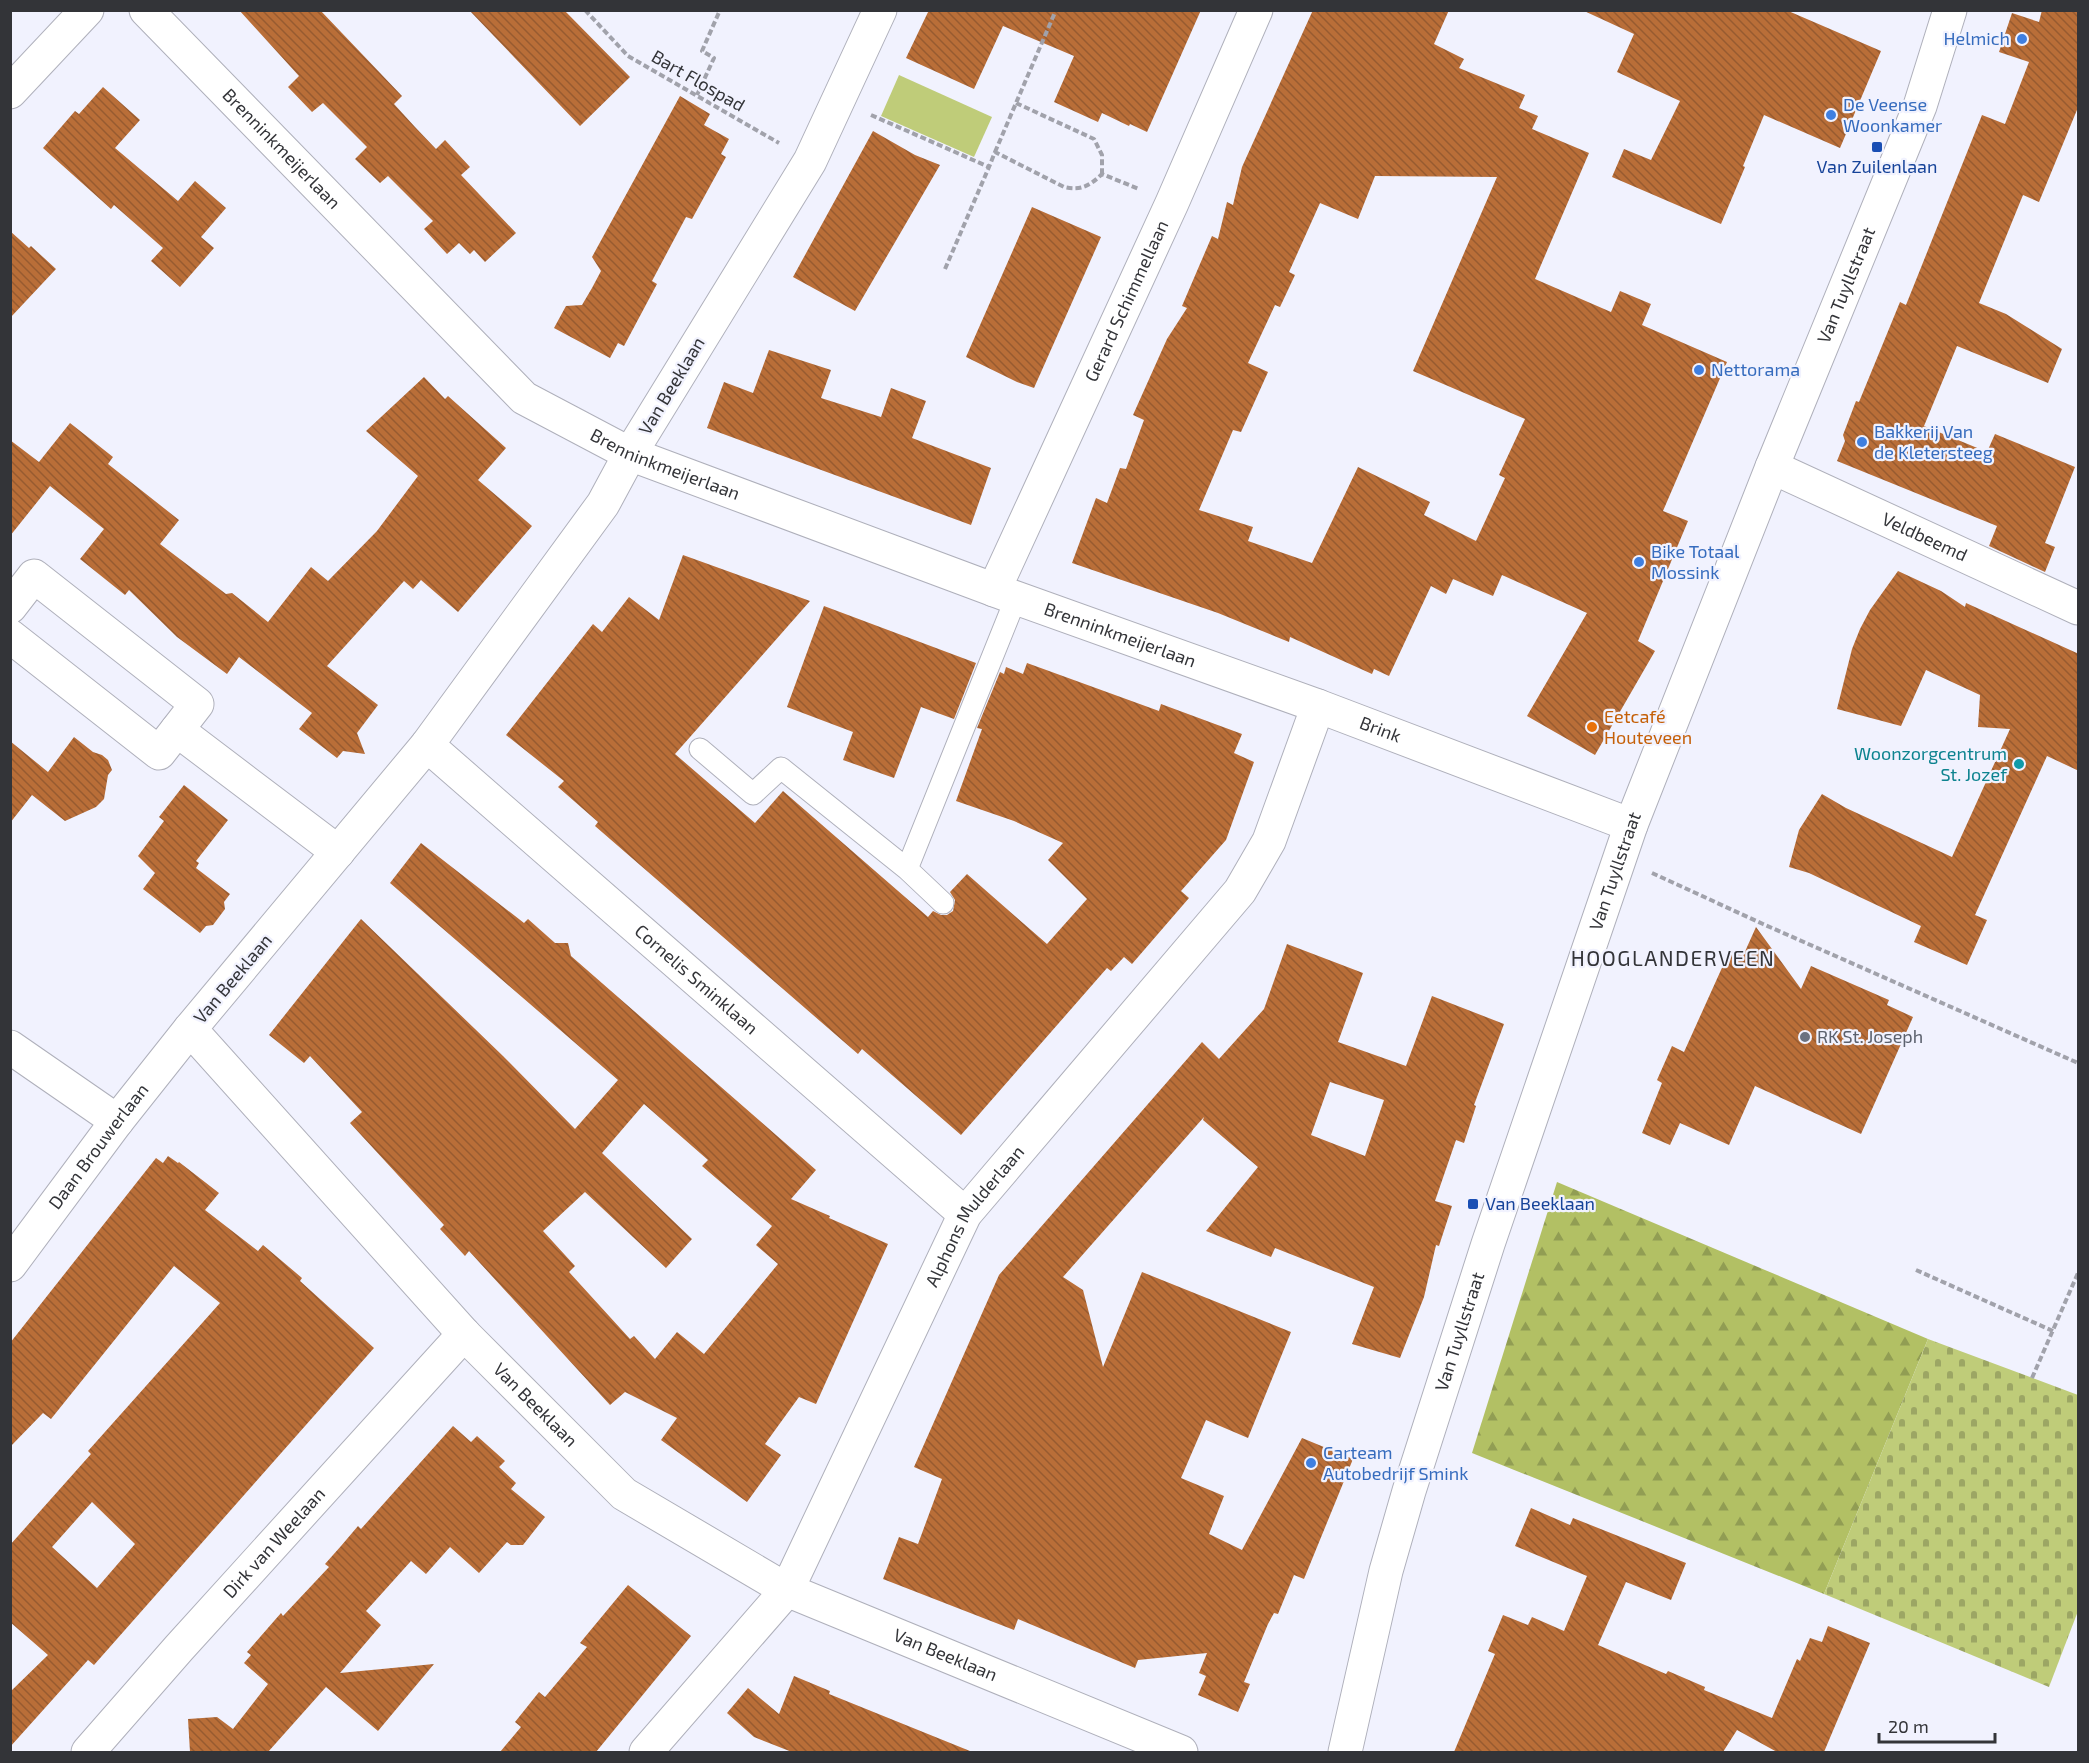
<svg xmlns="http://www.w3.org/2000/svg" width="2089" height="1763" viewBox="0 0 2089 1763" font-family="'Exo 2',sans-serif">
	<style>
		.forest { fill: url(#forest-firs) }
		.cemetery { fill: url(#cemetery-stones) }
		.pitch { fill: #bfcc79 }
		.building { fill: url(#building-back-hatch); fill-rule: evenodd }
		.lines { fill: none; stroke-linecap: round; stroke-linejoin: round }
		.service-casing { stroke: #afb0bb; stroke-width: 23 }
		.minor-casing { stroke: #afb0bb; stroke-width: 35 }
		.tertiary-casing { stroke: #afb0bb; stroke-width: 35 }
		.path { stroke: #a1a2ab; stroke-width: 4; stroke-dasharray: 6 3; stroke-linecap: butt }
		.service { stroke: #fff; stroke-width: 21 }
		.minor { stroke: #fff; stroke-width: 33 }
		.tertiary { stroke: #fff; stroke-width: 33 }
		.shop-dot { fill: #3f7fe0; stroke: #f1f2fe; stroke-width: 2 }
		.transit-dot { fill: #1a4fb4; stroke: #f1f2fe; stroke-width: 2 }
		.food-dot { fill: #e8710a; stroke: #f1f2fe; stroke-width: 2 }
		.culture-dot { fill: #0f9aa8; stroke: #f1f2fe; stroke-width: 2 }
		.worship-dot { fill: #6b7280; stroke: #f1f2fe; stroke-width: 2 }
		.labels { text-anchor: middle; stroke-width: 4.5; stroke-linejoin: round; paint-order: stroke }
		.shop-label { font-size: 18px; fill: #366cbe; stroke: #f1f2fe; text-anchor: start }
		.street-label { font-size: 18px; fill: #333438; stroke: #f1f2fe }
		.transit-label { font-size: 18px; fill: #164399; stroke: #f1f2fe }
		.food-label { font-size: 18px; fill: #c56008; stroke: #f1f2fe; text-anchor: start }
		.culture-label { font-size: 18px; fill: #0d838f; stroke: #f1f2fe; text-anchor: end }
		.worship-label { font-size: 18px; fill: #5b616d; stroke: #f1f2fe; text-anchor: start }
		.quarter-label { font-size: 21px; letter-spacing: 1.5px; fill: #333438; stroke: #f1f2fe }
	</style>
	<defs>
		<pattern id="forest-firs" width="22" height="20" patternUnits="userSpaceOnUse" patternTransform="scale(1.5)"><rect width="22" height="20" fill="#b2c064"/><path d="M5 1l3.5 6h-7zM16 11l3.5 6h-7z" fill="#919d53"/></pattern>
		<pattern id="cemetery-stones" width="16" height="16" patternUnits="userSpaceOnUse" patternTransform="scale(1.5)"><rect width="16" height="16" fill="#bfcc79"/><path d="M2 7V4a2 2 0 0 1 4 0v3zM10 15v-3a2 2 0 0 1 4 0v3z" fill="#9ca664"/></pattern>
		<pattern id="building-back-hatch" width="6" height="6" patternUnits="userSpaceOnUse" patternTransform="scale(1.5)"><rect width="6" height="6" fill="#b96e38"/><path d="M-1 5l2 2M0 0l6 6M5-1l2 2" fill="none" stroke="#975b30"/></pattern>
	</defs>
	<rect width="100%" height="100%" fill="#f1f2fe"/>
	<path class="forest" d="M 1557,1182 L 1928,1339 L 1824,1594 L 1472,1453 Z"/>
	<path class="cemetery" d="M 1928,1339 L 2078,1395 L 2078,1611 L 2049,1687 L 1824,1594 Z"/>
	<path class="pitch" d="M 899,75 L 992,117 L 974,157 L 881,116 Z"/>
	<path class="building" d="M 239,10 L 320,10 L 402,96 L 394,104 L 415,127 L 436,149 L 445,140 L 470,167 L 461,175 L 516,233 L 485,262 L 474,250 L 470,254 L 459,243 L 447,254 L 424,229 L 433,221 L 388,176 L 380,183 L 355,159 L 367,147 L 323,103 L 312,112 L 288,87 L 299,76 Z
		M 469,10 L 564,10 L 630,77 L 580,126 Z
		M 929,10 L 1201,10 L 1147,132 L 1130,124 L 1129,126 L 1102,113 L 1098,122 L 1054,102 L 1074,56 L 1003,26 L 974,89 L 906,58 Z
		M 1313,10 L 1449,10 L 1434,44 L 1464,59 L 1459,68 L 1525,95 L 1519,108 L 1538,116 L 1532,129 L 1589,153 L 1535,279 L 1611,312 L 1620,291 L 1651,304 L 1642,325 L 1727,362 L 1663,511 L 1688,521 L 1638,641 L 1655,651 L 1595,755 L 1527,716 L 1587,613 L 1502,575 L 1493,596 L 1453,579 L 1446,594 L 1431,586 L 1389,676 L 1374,669 L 1372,674 L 1290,637 L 1289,642 L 1218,613 L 1072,563 L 1096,498 L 1107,503 L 1120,468 L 1126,469 L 1144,420 L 1133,415 L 1167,339 L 1187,308 L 1182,306 L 1212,236 L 1218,239 L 1227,202 L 1233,205 L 1242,167 ZM 1375,176 L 1497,177 L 1413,371 L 1525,419 L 1499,475 L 1505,478 L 1476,541 L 1424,515 L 1430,502 L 1358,467 L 1312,563 L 1248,541 L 1253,527 L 1199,510 L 1233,430 L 1241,432 L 1268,372 L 1248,363 L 1275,305 L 1280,307 L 1295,275 L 1289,272 L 1320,203 L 1358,219 Z
		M 1582,10 L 1786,10 L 1881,51 L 1840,148 L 1764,115 L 1743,166 L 1745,167 L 1721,224 L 1612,177 L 1624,149 L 1651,160 L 1680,101 L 1617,72 L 1634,34 Z
		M 2042,10 L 2079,10 L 2079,105 L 2039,202 L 2023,195 L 1979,303 L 2006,314 L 2062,349 L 2048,383 L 1957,346 L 1924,426 L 1987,452 L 1995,434 L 2075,467 L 2045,543 L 2055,547 L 2045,572 L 1989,546 L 1997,526 L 1837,461 L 1845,441 L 1843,435 L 1856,401 L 1859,402 L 1900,302 L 1906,305 L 1982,115 L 2005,124 L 2029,62 L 1999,52 L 2012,13 L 2039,22 Z
		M 103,87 L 140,120 L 115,148 L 178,201 L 195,181 L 226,208 L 201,237 L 214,248 L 180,287 L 151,261 L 163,248 L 114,205 L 111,209 L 43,148 L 75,111 L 79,114 Z
		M 680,96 L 710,114 L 704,125 L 729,139 L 721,154 L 726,157 L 692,219 L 686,217 L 652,281 L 657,284 L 624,346 L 618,343 L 610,358 L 554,328 L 566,306 L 582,305 L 592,288 L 601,271 L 592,257 Z
		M 873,131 L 915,155 L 940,165 L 855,311 L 793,277 Z
		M 1032,207 L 1101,237 L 1034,388 L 1017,382 L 966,357 Z
		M 10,231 L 29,248 L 31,246 L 56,269 L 10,318 Z
		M 769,350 L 831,370 L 821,398 L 881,417 L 891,388 L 926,401 L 912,438 L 991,468 L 971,525 L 707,428 L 724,382 L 753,393 Z
		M 424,377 L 445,399 L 448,396 L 506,448 L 478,480 L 532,526 L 458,612 L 421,580 L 413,589 L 404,581 L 327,666 L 378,705 L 357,733 L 365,754 L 343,751 L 337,758 L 299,729 L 312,713 L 239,657 L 227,674 L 177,637 L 129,590 L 125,595 L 80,559 L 104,529 L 50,486 L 10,536 L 10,440 L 39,462 L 70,423 L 113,457 L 108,464 L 179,520 L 160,544 L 226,594 L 232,593 L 268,622 L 311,567 L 328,581 L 377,531 L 418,476 L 366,431 Z
		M 683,555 L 810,601 L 675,754 L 755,823 L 783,791 L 928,917 L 933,911 L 941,915 L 947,915 L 953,911 L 955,900 L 950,892 L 967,874 L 1047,944 L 1087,899 L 1048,860 L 1063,843 L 1014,821 L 956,801 L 982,729 L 977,728 L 1000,672 L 1004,674 L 1006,667 L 1023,674 L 1027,663 L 1159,711 L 1161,704 L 1242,734 L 1234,753 L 1254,762 L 1226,840 L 1181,891 L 1189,898 L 1132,964 L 1124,957 L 1111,971 L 1107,968 L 961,1135 L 862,1049 L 858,1054 L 595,826 L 598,822 L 558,787 L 564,781 L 506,735 L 593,624 L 602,632 L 629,597 L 659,620 Z
		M 1898,571 L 1941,591 L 1965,607 L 1966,603 L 2079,654 L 2079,771 L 2047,756 L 1975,915 L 1987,920 L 1967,965 L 1914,942 L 1921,926 L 1809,873 L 1789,867 L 1799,830 L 1822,794 L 1846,808 L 1952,857 L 2010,729 L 1978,727 L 1980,695 L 1926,670 L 1901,726 L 1837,709 L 1852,649 L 1860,629 L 1870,610 Z
		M 824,606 L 976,663 L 954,719 L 921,707 L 894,778 L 843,760 L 853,732 L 787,707 Z
		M 74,737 L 93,752 L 102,755 L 108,760 L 112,770 L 108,775 L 104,799 L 96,807 L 65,821 L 32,795 L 10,823 L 10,741 L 48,772 Z
		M 184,785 L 228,820 L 196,861 L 199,863 L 196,868 L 230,894 L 224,902 L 225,909 L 213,925 L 206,926 L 200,933 L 143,889 L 155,873 L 138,856 L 164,821 L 159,817 Z
		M 421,843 L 524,923 L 528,919 L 555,943 L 568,943 L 571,956 L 816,1170 L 791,1199 L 830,1216 L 829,1218 L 888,1244 L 816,1404 L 799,1397 L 765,1444 L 781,1455 L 747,1502 L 661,1440 L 677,1418 L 625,1392 L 610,1405 L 469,1251 L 465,1256 L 440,1229 L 444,1225 L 350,1123 L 362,1112 L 310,1056 L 304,1063 L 269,1035 L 361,919 L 503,1056 L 575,1129 L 618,1080 L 390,883 ZM 644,1104 L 708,1160 L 702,1166 L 772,1226 L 756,1245 L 778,1264 L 704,1354 L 677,1332 L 655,1359 L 634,1336 L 630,1339 L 569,1272 L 575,1266 L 543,1231 L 585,1192 L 666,1268 L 692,1239 L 602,1153 Z
		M 1756,927 L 1801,989 L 1811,966 L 1889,1000 L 1887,1005 L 1913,1017 L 1861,1134 L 1755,1086 L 1729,1145 L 1680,1123 L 1670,1145 L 1642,1133 L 1662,1083 L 1657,1080 L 1672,1046 L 1684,1052 L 1730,950 L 1743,956 Z
		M 1287,944 L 1363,973 L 1338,1042 L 1406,1066 L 1432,996 L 1504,1024 L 1474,1105 L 1476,1106 L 1464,1143 L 1456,1140 L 1435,1201 L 1452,1206 L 1439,1246 L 1436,1245 L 1424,1297 L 1400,1358 L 1352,1344 L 1374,1287 L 1275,1248 L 1271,1257 L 1206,1231 L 1258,1167 L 1203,1120 L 1204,1117 L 1063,1277 L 1083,1290 L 1103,1367 L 1142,1272 L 1291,1332 L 1248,1438 L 1206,1420 L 1181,1478 L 1224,1496 L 1209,1534 L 1242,1550 L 1302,1438 L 1353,1459 L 1304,1579 L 1294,1575 L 1278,1614 L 1274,1613 L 1268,1624 L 1244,1682 L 1250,1684 L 1238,1712 L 1198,1695 L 1206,1676 L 1199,1673 L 1207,1653 L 1138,1660 L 1135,1668 L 1018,1619 L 1014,1630 L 883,1579 L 899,1537 L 918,1544 L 942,1479 L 914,1467 L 999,1275 L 1202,1042 L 1219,1059 L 1264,1009 ZM 1330,1082 L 1384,1100 L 1365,1156 L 1311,1135 Z
		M 168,1156 L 178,1163 L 179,1162 L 219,1193 L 205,1210 L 258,1251 L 263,1245 L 302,1278 L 300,1281 L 374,1348 L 94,1665 L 88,1660 L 10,1747 L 10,1692 L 48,1655 L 10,1622 L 10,1545 L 91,1454 L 88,1451 L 220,1303 L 174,1266 L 51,1419 L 43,1413 L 10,1447 L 10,1343 L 156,1158 L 163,1163 ZM 92,1502 L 135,1544 L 97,1588 L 52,1547 Z
		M 453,1426 L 471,1442 L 477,1436 L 505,1461 L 499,1467 L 516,1483 L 511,1489 L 545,1517 L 523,1545 L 511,1545 L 507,1542 L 479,1573 L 450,1547 L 426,1574 L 411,1561 L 366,1611 L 381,1625 L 340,1673 L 434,1664 L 378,1731 L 326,1687 L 268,1752 L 190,1752 L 188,1719 L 217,1717 L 233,1729 L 268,1684 L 244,1663 L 251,1655 L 247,1652 L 281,1613 L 283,1616 L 329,1567 L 325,1564 L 341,1546 L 358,1526 L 361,1529 Z
		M 1531,1508 L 1570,1525 L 1573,1518 L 1686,1563 L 1671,1600 L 1626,1582 L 1598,1645 L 1666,1674 L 1668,1671 L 1705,1687 L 1704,1690 L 1772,1718 L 1797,1659 L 1800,1661 L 1810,1638 L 1822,1642 L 1828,1626 L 1870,1643 L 1824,1752 L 1777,1752 L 1737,1730 L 1723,1752 L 1454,1752 L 1495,1654 L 1488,1651 L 1503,1615 L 1528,1625 L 1532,1617 L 1564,1631 L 1587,1576 L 1515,1546 Z
		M 628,1585 L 691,1636 L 596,1752 L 500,1752 L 521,1727 L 515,1722 L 539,1692 L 545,1697 L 587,1647 L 580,1643 Z
		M 794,1676 L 830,1691 L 829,1694 L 970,1751 L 970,1752 L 792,1752 L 754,1737 L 727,1713 L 748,1688 L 779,1714 Z"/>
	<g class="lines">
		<g class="service-casing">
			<path id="service" d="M 700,749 L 753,794 L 781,768 L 907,869 L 943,903
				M 907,869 L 1016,598"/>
		</g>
		<g class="minor-casing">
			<g id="minor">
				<path id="s1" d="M 146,10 L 524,398 L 630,454 L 1016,598 L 1318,706"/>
				<path id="s2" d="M 880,10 L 810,161 L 630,454 L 603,504 L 427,745 L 190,1029 L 464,1334 L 624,1494 L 787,1590 L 1181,1752"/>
				<path d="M 10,92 L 87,10"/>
				<path id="s3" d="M 1772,467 L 2078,608"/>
				<path id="s4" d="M 994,590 L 1172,203 L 1256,10"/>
				<path d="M 10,607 L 34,576 L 197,704 L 159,753 L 10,636"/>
				<path d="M 177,730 L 338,852"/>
				<path id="s5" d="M 427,745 L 965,1214"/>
				<path d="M 10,1047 L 117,1121"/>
				<path id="s6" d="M 10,1265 L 117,1121 L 190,1029"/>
				<path id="s7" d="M 88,1752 L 179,1648 L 464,1334"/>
				<path id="s8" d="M 646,1752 L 787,1590 L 965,1214 L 1240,891 L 1269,841 L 1318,706 L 1631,825"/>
			</g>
		</g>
		<g class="tertiary-casing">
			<g id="tertiary">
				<path id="s9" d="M 1345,1752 L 1386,1571 L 1409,1491 L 1488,1244 L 1631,825 L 1772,467 L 1920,106 L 1950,10"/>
			</g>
		</g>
		<path class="path" d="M 585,10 L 628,56 L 779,143
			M 697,95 L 714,58 L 702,51 L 720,10
			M 1016,103 L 1094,139 L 1102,155 L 1102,174
			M 871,115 L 989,167 L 995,152 L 1064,187 C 1080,191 1090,186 1102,174 L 1139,189
			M 995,152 L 1056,10
			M 945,269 L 989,167
			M 1652,873 L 1763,924 L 2078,1063
			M 1916,1270 L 2053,1331
			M 2032,1378 L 2078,1273"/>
		<use href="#service" class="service"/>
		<use href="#minor" class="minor"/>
		<use href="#tertiary" class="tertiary"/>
	</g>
	<g class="shop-dot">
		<circle cx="2022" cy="39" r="6"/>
		<circle cx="1831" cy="115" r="6"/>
		<circle cx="1699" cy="370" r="6"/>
		<circle cx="1862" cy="442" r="6"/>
		<circle cx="1639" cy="562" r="6"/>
		<circle cx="1311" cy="1463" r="6"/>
	</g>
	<g class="transit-dot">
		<rect x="1871" y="141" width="12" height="12" rx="3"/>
		<rect x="1467" y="1198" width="12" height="12" rx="3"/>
	</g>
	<circle class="food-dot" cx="1592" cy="727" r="6"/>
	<circle class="culture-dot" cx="2019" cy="764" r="6"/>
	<circle class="worship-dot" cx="1805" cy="1037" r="6"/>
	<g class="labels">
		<g class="shop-label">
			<text x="2010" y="45" text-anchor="end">Helmich</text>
			<text x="1843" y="111">De Veense<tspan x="1843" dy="21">Woonkamer</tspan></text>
			<text x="1711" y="376">Nettorama</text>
			<text x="1874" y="438">Bakkerij Van<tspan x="1874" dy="21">de Kletersteeg</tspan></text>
			<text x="1651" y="558">Bike Totaal<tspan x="1651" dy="21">Mossink</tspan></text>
			<text x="1323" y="1459">Carteam<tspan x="1323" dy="21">Autobedrijf Smink</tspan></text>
		</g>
		<g class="street-label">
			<text transform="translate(698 81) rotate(30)" y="6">Bart Flospad</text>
			<text dy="6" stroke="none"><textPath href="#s1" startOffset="194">Brenninkmeijerlaan</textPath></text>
			<text dy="6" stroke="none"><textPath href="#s9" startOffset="1552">Van Tuyllstraat</textPath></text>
			<text dy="6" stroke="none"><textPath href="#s4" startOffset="318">Gerard Schimmellaan</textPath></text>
			<text transform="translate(672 386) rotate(-59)" y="6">Van Beeklaan</text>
			<text dy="6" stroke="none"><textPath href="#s1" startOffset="698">Brenninkmeijerlaan</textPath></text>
			<text dy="6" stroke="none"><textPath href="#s3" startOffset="168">Veldbeemd</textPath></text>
			<text dy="6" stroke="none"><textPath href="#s1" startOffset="1184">Brenninkmeijerlaan</textPath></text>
			<text dy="6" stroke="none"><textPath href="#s8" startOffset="1323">Brink</textPath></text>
			<text dy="6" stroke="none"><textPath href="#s9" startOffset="922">Van Tuyllstraat</textPath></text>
			<text transform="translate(233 979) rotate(-50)" y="6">Van Beeklaan</text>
			<text dy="6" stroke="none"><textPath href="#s5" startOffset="357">Cornelis Sminklaan</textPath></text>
			<text dy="6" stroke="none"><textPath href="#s6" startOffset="148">Daan Brouwerlaan</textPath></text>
			<text dy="6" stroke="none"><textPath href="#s8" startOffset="634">Alphons Mulderlaan</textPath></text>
			<text dy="6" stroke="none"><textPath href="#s9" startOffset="436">Van Tuyllstraat</textPath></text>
			<text dy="6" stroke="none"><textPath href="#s2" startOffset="1746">Van Beeklaan</textPath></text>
			<text dy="6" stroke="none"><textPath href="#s7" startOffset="280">Dirk van Weelaan</textPath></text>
			<text dy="6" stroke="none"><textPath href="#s2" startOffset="2232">Van Beeklaan</textPath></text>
		</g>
		<g class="transit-label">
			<text x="1877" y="173">Van Zuilenlaan</text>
			<text x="1485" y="1210" text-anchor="start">Van Beeklaan</text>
		</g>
		<g class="food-label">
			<text x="1604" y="723">Eetcafé<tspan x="1604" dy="21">Houteveen</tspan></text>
		</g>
		<g class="culture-label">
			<text x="2007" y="760">Woonzorgcentrum<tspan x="2007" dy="21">St. Jozef</tspan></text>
		</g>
		<g class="worship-label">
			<text x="1817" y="1043">RK St. Joseph</text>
		</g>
		<g class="quarter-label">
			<text x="1673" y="966">HOOGLANDERVEEN</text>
		</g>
	</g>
	<rect width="2089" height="1763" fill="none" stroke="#333438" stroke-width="24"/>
	<path d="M1879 1733v9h116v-9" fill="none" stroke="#333438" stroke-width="3"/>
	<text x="1888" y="1733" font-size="18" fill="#333438" stroke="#f1f2fe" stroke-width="4.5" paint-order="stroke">20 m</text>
</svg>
